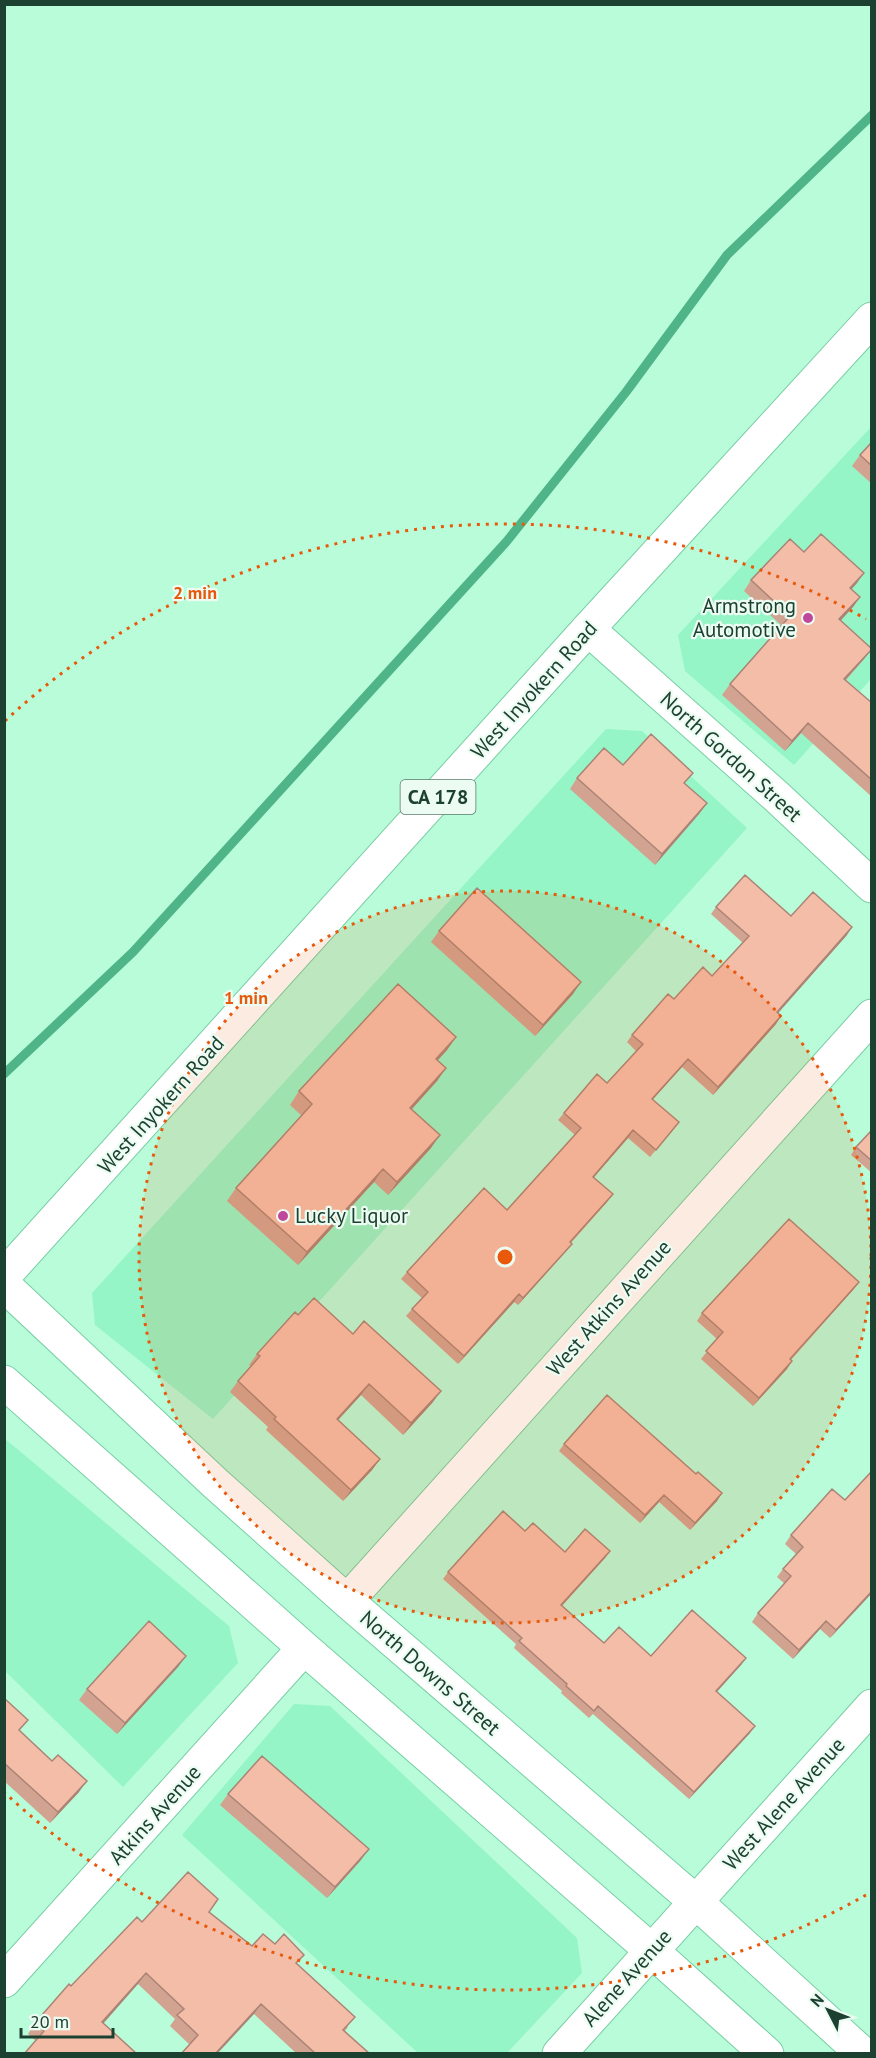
<svg xmlns="http://www.w3.org/2000/svg" width="876" height="2058" viewBox="0 0 876 2058" font-family="'PT Sans',sans-serif">
	<style>
		.built { fill: #95f5c6 }
		.lines { fill: none; stroke-linecap: round; stroke-linejoin: round }
		.stream { stroke: #4fb487; stroke-width: 9 }
		.minor-casing { stroke: #78cea4; stroke-width: 35 }
		.major-casing { stroke: #78cea4; stroke-width: 35 }
		.minor { stroke: #fff; stroke-width: 33 }
		.major { stroke: #fff; stroke-width: 33 }
		.wall { fill: #d2a390 }
		.shaded-wall { fill: #ab8476 }
		.building { fill: #f4bda8; stroke: #ab8476; stroke-width: 1.5 }
		.ring { fill: none; stroke: #e8590c; stroke-width: 3; stroke-dasharray: 3 6 }
		.poi-dot { fill: #c0489b; stroke: #ecfcf3; stroke-width: 2 }
		.labels { text-anchor: middle; stroke-width: 4.5; stroke-linejoin: round; paint-order: stroke }
		.shield { fill: #ecfcf3; stroke: #5b796a; stroke-width: 1.5 }
		.shield-label { font-size: 20px; font-weight: bold; fill: #1d4130 }
		.poi-label { font-size: 21px; fill: #1d4130; stroke: #ecfcf3; text-anchor: end }
		.street-label { font-size: 21px; fill: #1d4130; stroke: #ecfcf3 }
		.centre { fill: #e8590c; stroke: #ecfcf3; stroke-width: 3 }
		.ring-label { font-size: 18px; text-anchor: middle; font-weight: bold; fill: #e8590c; stroke: #ecfcf3; stroke-width: 4.5; stroke-linejoin: round; paint-order: stroke }
	</style>
	<rect width="100%" height="100%" fill="#b8fcd9"/>
	<path class="built" d="M 871,427 L 871,679 L 794,765 L 685,671 L 678,635 Z
		M 606,729 L 642,731 L 747,828 L 213,1419 L 95,1325 L 92,1293 Z
		M 4,1438 L 229,1626 L 238,1663 L 123,1787 L 5,1671 Z
		M 294,1704 L 330,1706 L 577,1938 L 582,1973 L 507,2053 L 418,2053 L 182,1835 Z"/>
	<g class="lines">
		<path class="stream" d="M 4,1074 L 133,952 L 507,541 L 626,392 L 727,255 L 872,115"/>
		<g class="minor-casing">
			<path id="minor" d="M 588,629 L 776,796 L 872,886
				M 4,1285 L 215,1483 L 347,1601 L 696,1902 L 863,2054
				M 4,1382 L 304,1648 L 652,1951 L 767,2054
				M 347,1601 L 872,1016
				M 4,1981 L 304,1648
				M 559,2054 L 872,1706"/>
		</g>
		<g class="major-casing">
			<path id="major" d="M 4,1276 L 588,629 L 872,319"/>
		</g>
		<use href="#minor" class="minor"/>
		<use href="#major" class="major"/>
	</g>
	<path class="wall" d="M 872,442 L 872,484 L 852,466 L 860,455 Z
		M 804,552 L 857,583 L 851,589 L 860,597 L 853,607 L 841,620 L 864,659 L 846,680 L 872,703 L 872,797 L 801,733 L 785,751 L 722,695 L 730,684 L 782,626 L 744,591 L 751,580 Z
		M 623,765 L 685,784 L 707,803 L 699,814 L 655,865 L 570,789 L 577,778 Z
		M 716,907 L 791,916 L 847,935 L 778,1013 L 776,1024 L 713,1095 L 682,1067 L 652,1100 L 679,1122 L 673,1130 L 650,1157 L 628,1138 L 594,1177 L 607,1202 L 571,1243 L 572,1244 L 566,1251 L 518,1305 L 514,1302 L 458,1364 L 406,1316 L 412,1309 L 422,1298 L 401,1279 L 407,1272 L 507,1210 L 575,1135 L 558,1120 L 564,1113 L 607,1083 L 636,1051 L 627,1042 L 632,1035 L 674,999 L 712,976 L 743,943 L 711,914 Z
		M 439,931 L 573,994 L 535,1036 L 431,942 Z
		M 456,1037 L 447,1050 L 437,1061 L 446,1068 L 437,1081 L 412,1109 L 431,1148 L 388,1195 L 374,1182 L 298,1265 L 227,1201 L 236,1188 L 302,1116 L 290,1105 L 299,1091 Z
		M 872,1130 L 872,1173 L 851,1155 L 856,1147 Z
		M 859,1282 L 853,1290 L 791,1360 L 787,1369 L 753,1406 L 701,1359 L 717,1339 L 697,1321 L 702,1313 Z
		M 298,1315 L 353,1334 L 433,1402 L 403,1435 L 361,1395 L 338,1420 L 380,1459 L 372,1470 L 343,1501 L 266,1430 L 268,1427 L 230,1392 L 238,1381 L 251,1366 L 249,1365 L 257,1354 Z
		M 564,1444 L 696,1474 L 722,1493 L 717,1501 L 690,1530 L 659,1502 L 640,1523 L 559,1451 Z
		M 872,1471 L 872,1593 L 830,1638 L 820,1629 L 793,1659 L 752,1622 L 758,1613 L 785,1584 L 777,1577 L 783,1569 L 796,1554 L 785,1544 L 791,1535 L 845,1500 Z
		M 525,1531 L 565,1552 L 610,1551 L 605,1558 L 562,1606 L 604,1643 L 651,1656 L 746,1658 L 741,1665 L 717,1692 L 750,1733 L 689,1799 L 593,1714 L 589,1718 L 561,1693 L 562,1691 L 514,1648 L 516,1644 L 443,1579 L 448,1572 Z
		M 186,1656 L 178,1667 L 117,1734 L 79,1700 L 87,1689 Z
		M 4,1698 L 20,1731 L 79,1792 L 50,1823 L 4,1781 Z
		M 228,1794 L 361,1860 L 327,1898 L 220,1805 Z
		M 209,1912 L 252,1946 L 297,1964 L 348,2027 L 345,2031 L 370,2054 L 297,2054 L 254,2014 L 189,2044 L 170,2026 L 175,2019 L 138,1984 L 36,2041 L 28,2034 L 35,2023 L 71,1986 L 142,1922 Z"/>
	<path class="shaded-wall" d="M 864,573 L 857,583 L 843,599 L 850,588 Z
		M 860,597 L 853,607 L 832,630 L 839,619 Z
		M 872,649 L 864,659 L 837,689 L 844,679 Z
		M 808,723 L 801,733 L 785,751 L 792,741 Z
		M 707,803 L 699,814 L 655,865 L 662,854 Z
		M 852,927 L 847,935 L 772,1020 L 777,1012 Z
		M 581,982 L 573,994 L 535,1036 L 543,1025 Z
		M 781,1016 L 776,1024 L 713,1095 L 718,1087 Z
		M 456,1037 L 447,1050 L 427,1072 L 436,1059 Z
		M 688,1059 L 682,1067 L 646,1107 L 652,1099 Z
		M 446,1068 L 437,1081 L 401,1121 L 410,1108 Z
		M 633,1130 L 628,1138 L 588,1184 L 593,1177 Z
		M 440,1135 L 431,1148 L 388,1195 L 397,1182 Z
		M 383,1169 L 374,1182 L 298,1265 L 307,1252 Z
		M 613,1194 L 607,1202 L 564,1249 L 570,1242 Z
		M 572,1244 L 566,1251 L 518,1305 L 523,1298 Z
		M 859,1282 L 853,1290 L 784,1366 L 790,1359 Z
		M 519,1294 L 514,1302 L 458,1364 L 464,1356 Z
		M 792,1361 L 787,1369 L 753,1406 L 759,1398 Z
		M 369,1384 L 361,1395 L 329,1430 L 337,1419 Z
		M 441,1391 L 433,1402 L 403,1435 L 411,1423 Z
		M 380,1459 L 372,1470 L 343,1501 L 351,1490 Z
		M 722,1493 L 717,1501 L 690,1530 L 695,1523 Z
		M 664,1495 L 659,1502 L 640,1523 L 645,1515 Z
		M 610,1551 L 605,1558 L 556,1612 L 561,1605 Z
		M 872,1591 L 872,1593 L 830,1638 L 836,1630 Z
		M 826,1621 L 820,1629 L 793,1659 L 799,1650 Z
		M 186,1656 L 178,1667 L 117,1734 L 125,1723 Z
		M 746,1658 L 741,1665 L 711,1698 L 716,1691 Z
		M 755,1726 L 750,1733 L 689,1799 L 694,1792 Z
		M 87,1781 L 79,1792 L 50,1823 L 58,1812 Z
		M 369,1849 L 361,1860 L 327,1898 L 335,1887 Z
		M 146,1973 L 138,1984 L 95,2033 L 102,2022 Z
		M 261,2004 L 254,2014 L 217,2054 L 215,2054 Z"/>
	<path class="building" d="M 872,442 L 872,466 L 860,455 Z
		M 821,534 L 864,573 L 850,588 L 860,597 L 839,619 L 872,649 L 844,679 L 872,703 L 872,780 L 808,723 L 792,741 L 730,684 L 790,616 L 751,580 L 790,539 L 804,552 Z
		M 651,734 L 693,773 L 684,783 L 707,803 L 662,854 L 577,778 L 604,748 L 623,765 Z
		M 745,875 L 791,916 L 813,892 L 852,927 L 777,1012 L 781,1016 L 718,1087 L 688,1059 L 652,1099 L 679,1122 L 656,1150 L 633,1130 L 593,1177 L 613,1194 L 570,1242 L 572,1244 L 523,1298 L 519,1294 L 464,1356 L 412,1309 L 428,1292 L 407,1272 L 484,1188 L 507,1210 L 581,1128 L 564,1113 L 597,1074 L 607,1083 L 643,1044 L 632,1035 L 668,994 L 674,999 L 703,967 L 712,976 L 749,936 L 716,907 Z
		M 477,888 L 581,982 L 543,1025 L 439,931 Z
		M 398,984 L 456,1037 L 436,1059 L 446,1068 L 410,1108 L 440,1135 L 397,1182 L 383,1169 L 307,1252 L 236,1188 L 312,1104 L 299,1091 Z
		M 872,1130 L 872,1161 L 856,1147 Z
		M 789,1219 L 859,1282 L 790,1359 L 792,1361 L 759,1398 L 706,1351 L 723,1332 L 702,1313 Z
		M 314,1298 L 353,1334 L 364,1321 L 441,1391 L 411,1423 L 369,1384 L 337,1419 L 380,1459 L 351,1490 L 274,1419 L 276,1417 L 238,1381 L 260,1356 L 257,1354 L 295,1312 L 298,1315 Z
		M 607,1395 L 696,1474 L 698,1472 L 722,1493 L 695,1523 L 664,1495 L 645,1515 L 564,1444 Z
		M 872,1471 L 872,1591 L 836,1630 L 826,1621 L 799,1650 L 758,1613 L 791,1576 L 783,1569 L 803,1547 L 791,1535 L 832,1489 L 845,1500 Z
		M 503,1511 L 525,1531 L 533,1523 L 565,1552 L 585,1529 L 610,1551 L 561,1605 L 604,1643 L 619,1627 L 651,1656 L 692,1610 L 746,1658 L 716,1691 L 755,1726 L 694,1792 L 598,1706 L 594,1711 L 566,1686 L 567,1684 L 519,1641 L 522,1638 L 448,1572 Z
		M 149,1621 L 186,1656 L 125,1723 L 87,1689 Z
		M 4,1698 L 28,1720 L 19,1730 L 52,1761 L 58,1755 L 87,1781 L 58,1812 L 4,1763 Z
		M 262,1756 L 369,1849 L 335,1887 L 228,1794 Z
		M 188,1872 L 218,1899 L 209,1912 L 252,1946 L 263,1934 L 275,1944 L 284,1934 L 304,1955 L 296,1963 L 355,2017 L 343,2030 L 370,2054 L 316,2054 L 261,2004 L 215,2054 L 181,2054 L 198,2035 L 177,2015 L 184,2009 L 146,1973 L 102,2022 L 137,2054 L 24,2054 L 44,2031 L 35,2023 L 69,1984 L 71,1986 L 137,1917 L 142,1922 Z"/>
	<circle cx="505" cy="1257" r="366" fill="#e8590c" fill-opacity=".12"/>
	<g class="ring">
		<circle cx="505" cy="1257" r="366"/>
		<path d="M866 1895A733 733 0 0 1 5 1793M5 721A733 733 0 0 1 866 619"/>
	</g>
	<g class="poi-dot">
		<circle cx="808" cy="618" r="6"/>
		<circle cx="283" cy="1216" r="6"/>
	</g>
	<g class="labels">
		<rect class="shield" x="400.5" y="780" width="75" height="34" rx="4.5"/>
		<g class="shield-label">
			<text x="438" y="804">CA 178</text>
		</g>
		<g class="poi-label">
			<text x="796" y="613">Armstrong<tspan x="796" dy="24">Automotive</tspan></text>
			<text x="295" y="1223" text-anchor="start">Lucky Liquor</text>
		</g>
		<g class="street-label">
			<text transform="translate(534 690) rotate(-48)" y="7">West Inyokern Road</text>
			<text transform="translate(731 757) rotate(42)" y="7">North Gordon Street</text>
			<text transform="translate(161 1105) rotate(-48)" y="7">West Inyokern Road</text>
			<text transform="translate(609 1308) rotate(-48)" y="7">West Atkins Avenue</text>
			<text transform="translate(430 1673) rotate(41)" y="7">North Downs Street</text>
			<text transform="translate(784 1804) rotate(-48)" y="7">West Alene Avenue</text>
			<text transform="translate(155 1815) rotate(-48)" y="7">Atkins Avenue</text>
			<text transform="translate(627 1978) rotate(-48)" y="7">Alene Avenue</text>
		</g>
	</g>
	<circle cx="505" cy="1257" r="9" class="centre"/>
	<g class="ring-label">
		<text x="195" y="599">2 min</text>
		<text x="246" y="1004">1 min</text>
	</g>
	<rect width="876" height="2058" fill="none" stroke="#1d4130" stroke-width="12"/>
	<g transform="translate(828 2010) rotate(312)" stroke="#ecfcf3" stroke-width="4.5" paint-order="stroke">
	<path d="M0-4.5L10 22L0 15L-10 22Z" fill="#1d4130"/>
	<text y="-9" font-size="16" font-weight="bold" text-anchor="middle" fill="#1d4130">N</text>
	</g>
	<path d="M21 2028v9h92v-9" fill="none" stroke="#1d4130" stroke-width="3"/>
	<text x="30" y="2028" font-size="18" fill="#1d4130" stroke="#ecfcf3" stroke-width="4.5" paint-order="stroke">20 m</text>
</svg>
